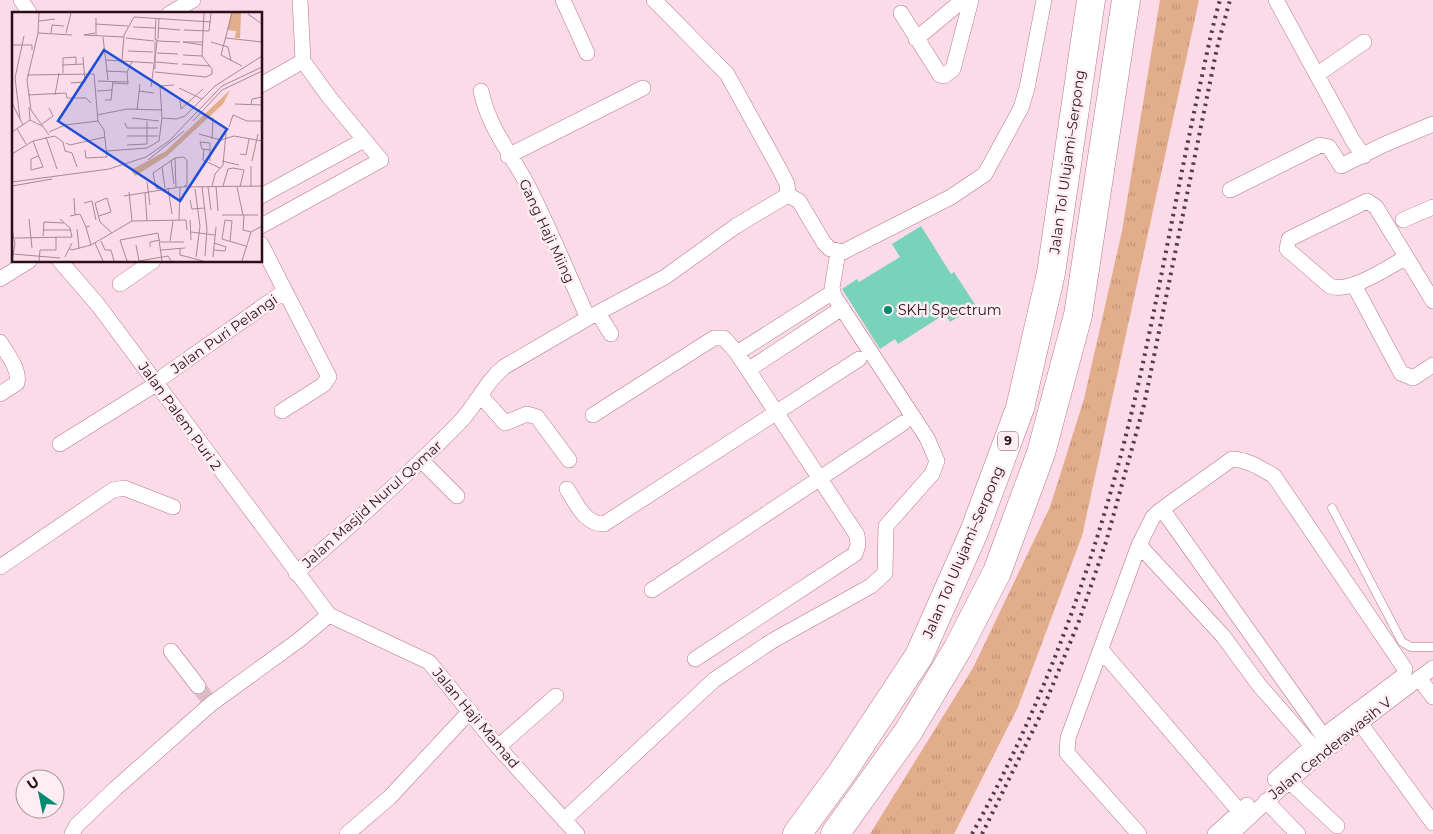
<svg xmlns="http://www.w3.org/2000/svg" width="1433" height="834" viewBox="0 0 1433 834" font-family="Montserrat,sans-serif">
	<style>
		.grass { fill: url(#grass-tufts) }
		.building { fill: #78d3ba }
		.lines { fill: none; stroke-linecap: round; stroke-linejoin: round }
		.street-tunnel { stroke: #dcbcc8; stroke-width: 15; stroke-dasharray: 15 8; stroke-linecap: butt }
		.lane-casing { stroke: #ba7390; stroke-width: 9 }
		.street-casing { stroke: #ba7390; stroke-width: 16 }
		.highway-casing { stroke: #ba7390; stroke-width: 29 }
		.lane { stroke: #fff; stroke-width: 8 }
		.street { stroke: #fff; stroke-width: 15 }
		.highway { stroke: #fff; stroke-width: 28 }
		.rail { stroke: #553945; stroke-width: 4; stroke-dasharray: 2.5 5; stroke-linecap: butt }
		.poi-dot { fill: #008a70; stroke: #feeef3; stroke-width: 2 }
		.labels { text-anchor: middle; stroke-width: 5; stroke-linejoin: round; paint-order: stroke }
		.shield { fill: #feeef3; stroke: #6a525c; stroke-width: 1 }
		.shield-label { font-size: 12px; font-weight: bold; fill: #2a0f1b }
		.street-label { font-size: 14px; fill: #2a0f1b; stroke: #feeef3 }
		.poi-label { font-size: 14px; fill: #2a0f1b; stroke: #feeef3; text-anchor: start }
		.inset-road { fill: none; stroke: #a78995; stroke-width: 1 }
		.view { fill: #1d4ed8; fill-opacity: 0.15; stroke: #1d4ed8; stroke-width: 2.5 }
		.inset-edge { fill: none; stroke: #2a0f1b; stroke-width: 2.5 }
	</style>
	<defs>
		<pattern id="grass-tufts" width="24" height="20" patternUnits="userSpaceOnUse" patternTransform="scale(1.25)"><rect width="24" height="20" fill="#e1ad8b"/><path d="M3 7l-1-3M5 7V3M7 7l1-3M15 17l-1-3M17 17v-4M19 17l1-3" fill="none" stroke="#c19477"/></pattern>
	</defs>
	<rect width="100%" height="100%" fill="#fbdbe7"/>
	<path class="grass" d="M 1160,0 L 1199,0 L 1082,536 L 1018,707 L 954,834 L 870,834 L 973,668 L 1050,507 L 1084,399 L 1122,231 Z"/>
	<path class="building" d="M 921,226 L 951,274 L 954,272 L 976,306 L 950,322 L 945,314 L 898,344 L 895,339 L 880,349 L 842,289 L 857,279 L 859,282 L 900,257 L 892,244 Z"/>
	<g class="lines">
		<path class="street-tunnel" d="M 198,686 L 207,698"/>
		<g class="lane-casing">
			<path id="lane" d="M 1332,508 L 1402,642 L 1411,647 L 1433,647"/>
		</g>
		<g class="street-casing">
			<path id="street" d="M 21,0 L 30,14
				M 563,0 L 587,53
				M 654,0 L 727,74 L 780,170 L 787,184 L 788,195
				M 1276,0 L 1353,141 L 1364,156
				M 901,13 L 940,75 L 944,76 L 953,69 L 971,0
				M 169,14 L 193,0
				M 916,39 L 963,0
				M 1318,74 L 1364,42
				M 261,85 L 303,61
				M 481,91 C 490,131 510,151 528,186 C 550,229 568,274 588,318
				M 508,156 L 643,88
				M 1230,190 L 1320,145 L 1329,147 L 1341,166 L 1383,145 L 1433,124
				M 788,195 L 799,201 L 824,243 L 830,249 L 843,252 L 951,197 L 985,174 L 1021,108 L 1027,88 L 1044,0
				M 261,196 L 364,140
				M 1403,220 L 1433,207
				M 261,226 L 381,160 L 329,97 L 303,61 L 300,0
				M 261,244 L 329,377 L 323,385 L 282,411
				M 1405,258 C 1387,268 1349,294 1330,286 L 1287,249 L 1289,239 L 1367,201 L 1376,207 L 1433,301
				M 60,261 L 98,305 L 329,615 L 429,662 L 498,747 L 577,834
				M 0,279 L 29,261
				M 120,284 L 153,261
				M 1354,285 L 1401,373 L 1413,378 L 1433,365
				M 598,313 L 611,334
				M 0,342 C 7,354 20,369 17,383 L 0,394
				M 748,370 L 842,308
				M 164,376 L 285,291
				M 480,395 L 505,423 L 527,414 L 537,417 L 569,460
				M 593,415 L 714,338 L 724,338 L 737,353 L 833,292
				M 60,444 L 156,384
				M 422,461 L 457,496
				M 567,489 C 577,504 584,524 604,524 L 859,359
				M 1162,509 L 1331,747
				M 1139,545 L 1223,636 L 1259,685 L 1320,755
				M 0,567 L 113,490 L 124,488 L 173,507
				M 296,573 C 352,525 407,476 459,423 C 476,406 485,382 504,367 L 588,318 L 665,277 L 736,226 L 788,195
				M 652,590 L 903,423
				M 171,651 L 198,686
				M 1102,651 L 1240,812
				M 695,659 L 855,554 L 858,545 L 857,535 L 737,353
				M 1419,678 L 1433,697
				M 1360,723 L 1433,823
				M 498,747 L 556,696
				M 1275,779 L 1312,746
				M 1289,781 L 1337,826
				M 1266,801 L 1298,834
				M 564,820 L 714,680 L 772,641 L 871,586 L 885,573 L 886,526 L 932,474 L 937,461 L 927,438 L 834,296 L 832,288 L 838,252
				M 72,834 L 77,825 L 116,788 L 211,704 L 299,640 L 329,615
				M 347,834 L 390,797 L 470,711
				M 1139,834 L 1067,753 L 1068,738 L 1139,545 L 1153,517 L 1162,509 L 1232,459 C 1249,460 1260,468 1274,476 L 1405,669 L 1403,676 L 1323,736
				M 1215,834 L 1247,805
				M 1232,834 C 1294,773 1363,720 1433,668"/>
		</g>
		<g class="highway-casing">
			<path id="highway" d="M 797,834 L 841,774 L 919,656 L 974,532 L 1020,408 L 1051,273 L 1091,0
				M 835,834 L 908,732 L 958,648 L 997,572 L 1041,453 L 1078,315 L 1126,0"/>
		</g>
		<use href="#lane" class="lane"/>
		<use href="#street" class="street"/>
		<use href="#highway" class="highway"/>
		<path class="rail" d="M 972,834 C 1056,682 1112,513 1147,344 C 1165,260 1180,177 1198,94 C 1205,63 1211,31 1220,0
			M 982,834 L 1040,716 L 1079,621 L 1106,542 L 1144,405 L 1217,48 L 1230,0"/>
	</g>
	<circle class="poi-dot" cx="888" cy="310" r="5"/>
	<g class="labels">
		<rect class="shield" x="998" y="431.5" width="20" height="19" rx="4"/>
		<g class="shield-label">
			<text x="1008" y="445">9</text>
		</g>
		<g class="street-label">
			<text transform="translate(1067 162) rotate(-82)" y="5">Jalan Tol Ulujami–Serpong</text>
			<text transform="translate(547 231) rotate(65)" y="5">Gang Haji Miing</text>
			<text transform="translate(224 334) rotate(-35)" y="5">Jalan Puri Pelangi</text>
			<text transform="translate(180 416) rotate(54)" y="5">Jalan Palem Puri 2</text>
			<text transform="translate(372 504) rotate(-42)" y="5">Jalan Masjid Nurul Qomar</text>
			<text transform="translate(963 552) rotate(-67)" y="5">Jalan Tol Ulujami–Serpong</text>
			<text transform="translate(476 718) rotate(50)" y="5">Jalan Haji Mamad</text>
			<text transform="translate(1330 748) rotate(-39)" y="5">Jalan Cenderawasih V</text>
		</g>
		<g class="poi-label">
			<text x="898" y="315">SKH Spectrum</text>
		</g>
	</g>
	<g transform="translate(12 12)">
		<rect width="250" height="250" fill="#fbdbe7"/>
		<path d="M 218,78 L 211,92 L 155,144 L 123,164 L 119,158 L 154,139 Z" fill="#e1ad8b"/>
		<path d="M 219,1 L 229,1 L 228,26 L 223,26 L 224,19 L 215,18 Z" fill="#e1ad8b"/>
		<path class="inset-road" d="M 27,1 L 26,21 L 15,68 L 19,98 L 37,123M 220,1 L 209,43 L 230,54M 236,2 L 250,12M 27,9 L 43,7M 83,12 L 116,14M 121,15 L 144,16M 146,16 L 168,18M 172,18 L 197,19 L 199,1M 26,21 L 60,23M 39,21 L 40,13 L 52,14M 54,21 L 59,1M 83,21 L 72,23 L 112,25M 84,23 L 84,6M 91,25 L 96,68M 114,26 L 142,29M 214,26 L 250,30M 143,27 L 144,6M 146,27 L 147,6M 143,30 L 143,57M 145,30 L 143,27 L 146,29 L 168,30M 199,30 L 216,35 L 219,49M 0,33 L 20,33 L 20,38M 191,33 L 171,30 L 191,30M 116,39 L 141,40M 145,41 L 166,42M 171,43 L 190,44M 94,48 L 141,51M 110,48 L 112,23 L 122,5 L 199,10M 144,50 L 166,52M 170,52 L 198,54M 50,53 L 71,52M 94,59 L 115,60M 143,60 L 194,65 L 200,62 L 200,57 L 190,44 L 192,1M 51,61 L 51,46 L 64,45 L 64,52M 15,63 L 82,62 L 86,109 L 92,118 L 95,145 L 74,146 L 73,138M 86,69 L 115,70M 59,71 L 73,70 L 71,45M 101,71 L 116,72 L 115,60 L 120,50M 139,75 L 145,30M 167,76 L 190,87M 85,79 L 100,78M 127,79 L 142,81M 16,83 L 54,81 L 55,86 L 74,86 L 79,91M 43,83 L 47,61M 93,88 L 99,88 L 101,69M 168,89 L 169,97 L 191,77M 0,91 L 11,113M 223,92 L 250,93M 239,92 L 240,87 L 250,85M 17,95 L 18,108 L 30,114M 125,98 L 128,72M 85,103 L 115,97 L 149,98M 120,106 L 147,109M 150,106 L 165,107 L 173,104 L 203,74 L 250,44M 8,107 L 3,66 L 12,24M 181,109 L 210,78 L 250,59M 113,111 L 115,116 L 146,116M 30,112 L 41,104 L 37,96M 217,115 L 221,103 L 235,109 L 250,109M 5,117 L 14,132M 0,120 L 18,108M 37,120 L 53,113 L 86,109M 187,122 L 209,128 L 222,124 L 250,129M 115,124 L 146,124M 34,125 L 45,157M 200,127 L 201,106M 21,129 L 31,155 L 19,158 L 19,147 L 26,144M 54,131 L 58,133 L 93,125M 115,133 L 135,132 L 135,109M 192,137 L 191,148 L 208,156M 198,138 L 190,137 L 188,130 L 198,131 L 198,149M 95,139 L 135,136 L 147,129 L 150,106 L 148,74 L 162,73M 0,142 L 21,129 L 43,124 L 51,130 L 53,139 L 60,141 L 65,155M 228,142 L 234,143 L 237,127M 163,146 L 164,176M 136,148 L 172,119M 159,148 L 162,172M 210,149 L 227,153M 240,149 L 246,122M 150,155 L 153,176M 0,170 L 97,157 L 134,145 L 157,129 L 210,74 L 250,55M 135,170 L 138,193M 0,174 L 40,167M 200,174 L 203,162 L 211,153 L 214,121M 204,174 L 206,199M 211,174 L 216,157 L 221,156 L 232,158 L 228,175M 190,175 L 195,217 L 193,244M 196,175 L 199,198M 225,175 L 231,203M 239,175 L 239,154M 156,176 L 160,202M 147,177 L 144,176 L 141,161 L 163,146 L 172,145 L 175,149 L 175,173 L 172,174M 183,177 L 188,214 L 184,245M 117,180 L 120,209M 133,181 L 135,209M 112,184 L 168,175 L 250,174M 62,186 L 63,203M 178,188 L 180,197 L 193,196M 72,191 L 80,189 L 84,208M 210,203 L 246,203M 232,203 L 231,218 L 239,220M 58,204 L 68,202 L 74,215M 87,204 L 99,200 L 95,186 L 83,191 L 88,210 L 100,221M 17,207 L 20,236M 167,208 L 168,175M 178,208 L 179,228M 78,214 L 74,215 L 79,233M 0,217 L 3,232 L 0,249M 65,217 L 67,237M 31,218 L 58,218M 179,220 L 203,223M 31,224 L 32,210 L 52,211M 3,226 L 60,225 L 58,216 L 48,207M 89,229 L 93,238 L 99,238 L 102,249M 158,229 L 161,209M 218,229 L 220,209 L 213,208 L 210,227 L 234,234M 148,230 L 172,230M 83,231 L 91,249M 124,233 L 127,249M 138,235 L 138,230 L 148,228M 57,236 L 60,238 L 79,233 L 120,209 L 174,208 L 175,218M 168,237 L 168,243 L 191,249M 149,238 L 173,236M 202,238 L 213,239 L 214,235 L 202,231M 1,242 L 48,246M 53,245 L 60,231M 201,245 L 204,215M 27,249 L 28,238 L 44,238 L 44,225M 115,249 L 108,228 L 146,221 L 150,249M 127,249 L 156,244 L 159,249M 230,249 L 239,220 L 250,214"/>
		<path class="view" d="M 92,38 L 215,117 L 168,189 L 46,109 Z"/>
		<rect width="250" height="250" class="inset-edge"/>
	</g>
	<g transform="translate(40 794) rotate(327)"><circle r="24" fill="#feeef3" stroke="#a9959d"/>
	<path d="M0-4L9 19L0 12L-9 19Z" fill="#008a70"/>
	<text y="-8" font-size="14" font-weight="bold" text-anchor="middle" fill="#2a0f1b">U</text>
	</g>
</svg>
